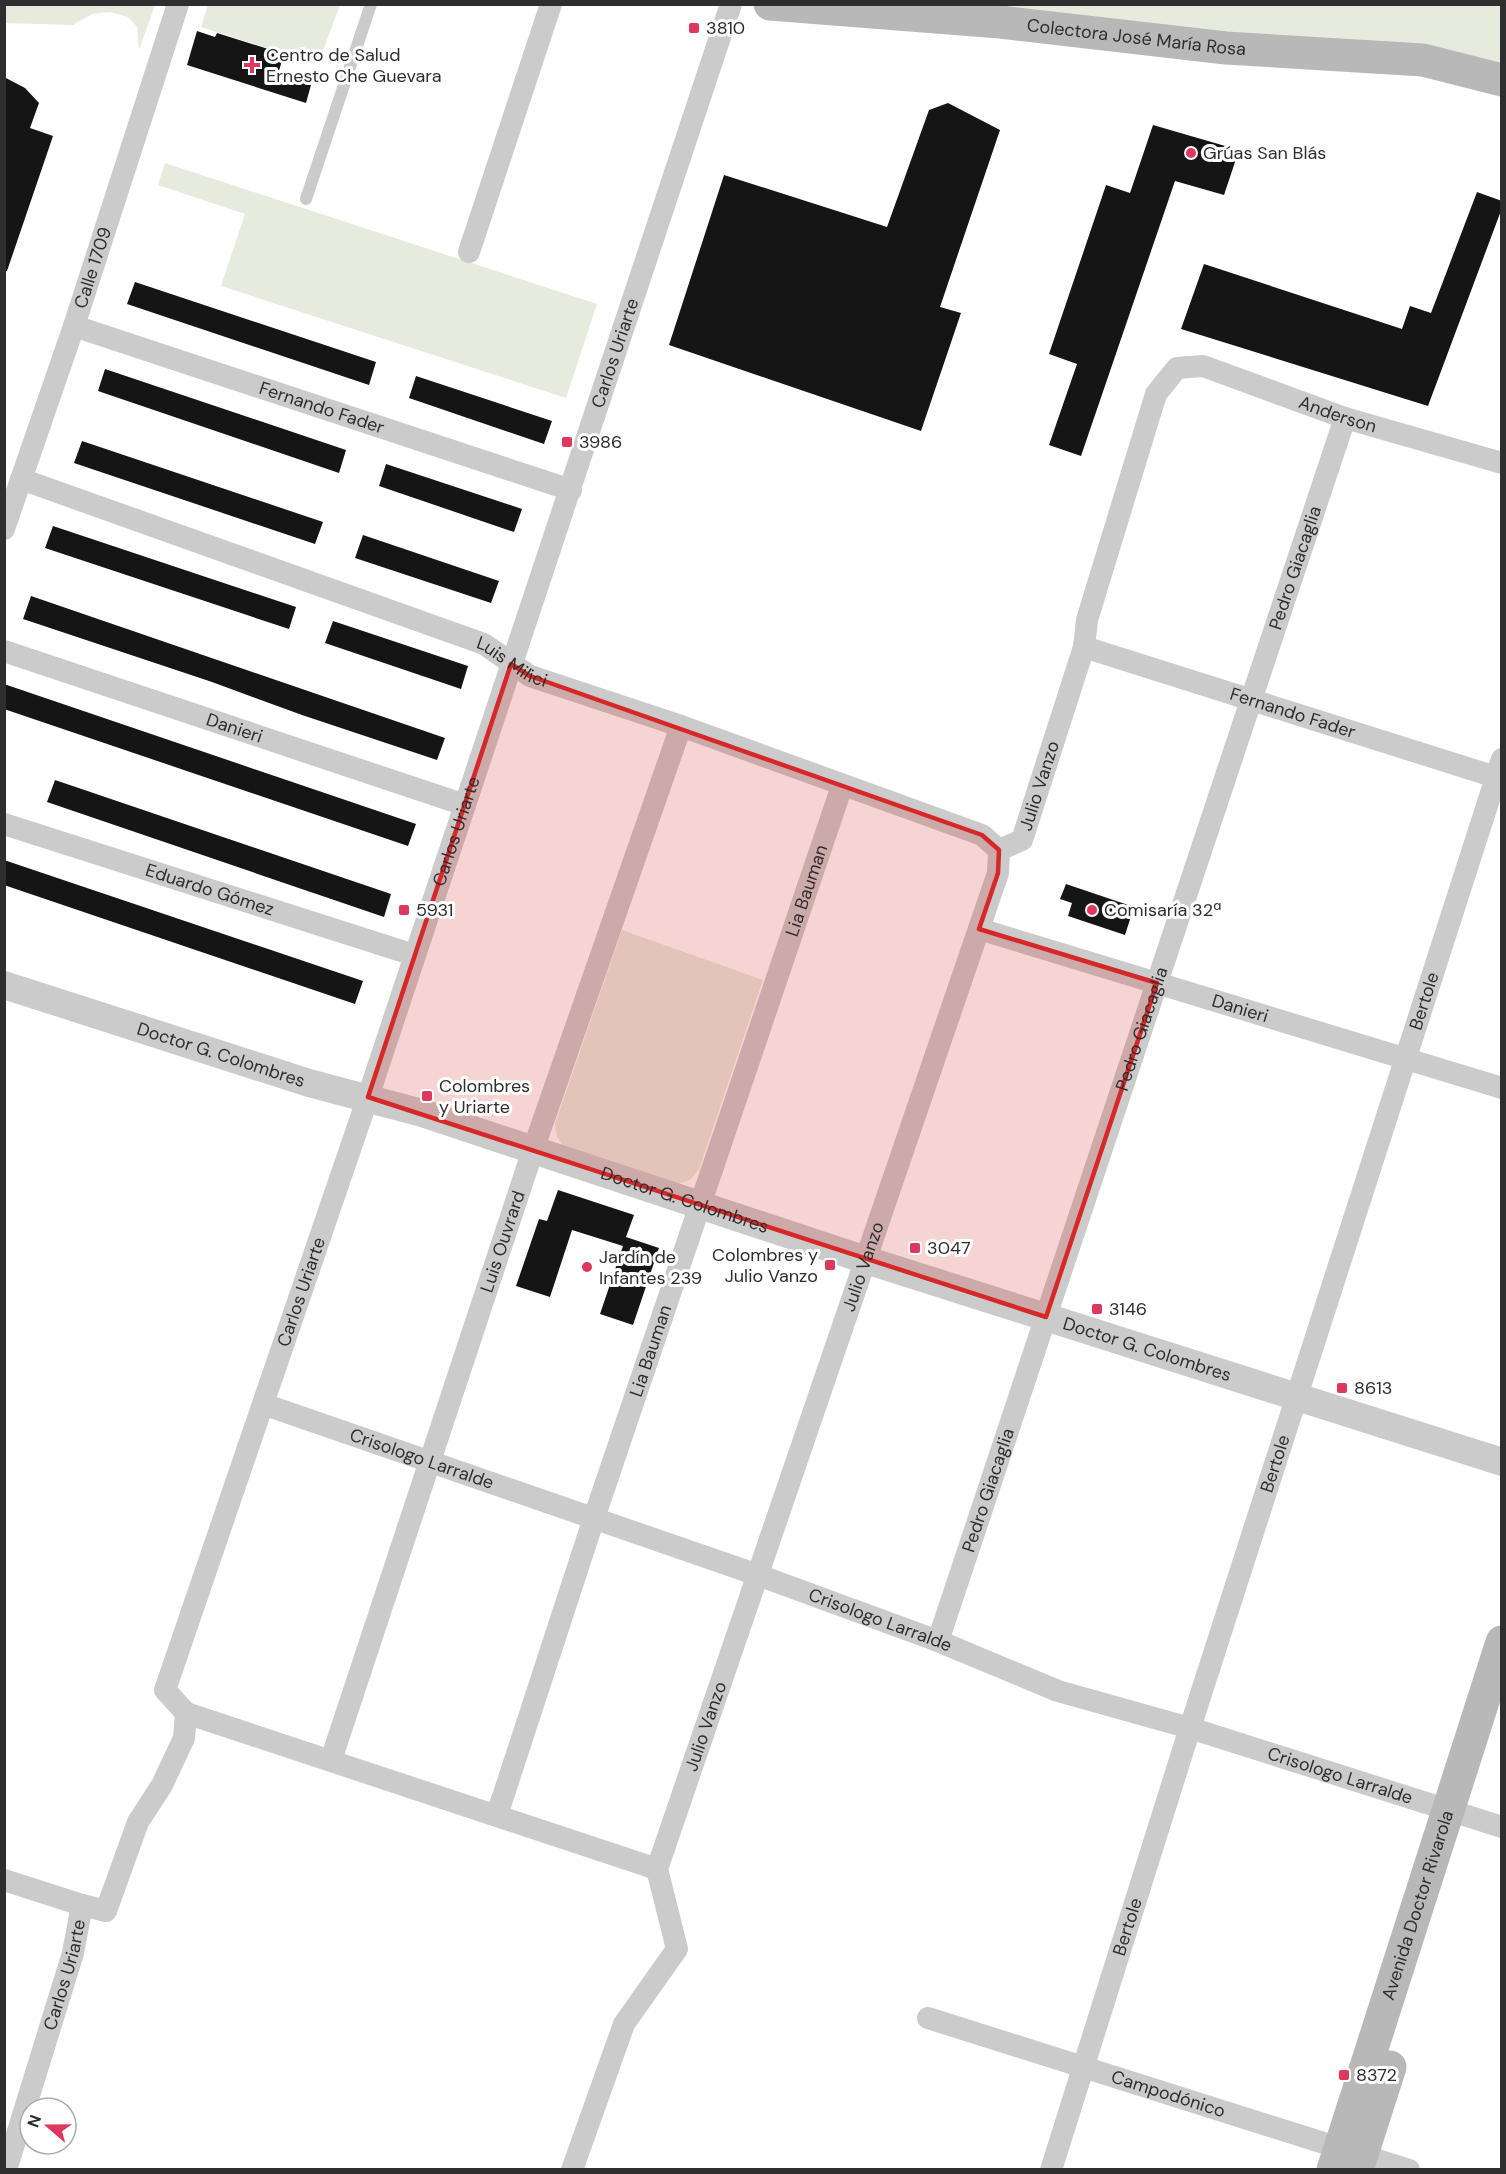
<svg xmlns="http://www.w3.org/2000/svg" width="1506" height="2174" viewBox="0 0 1506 2174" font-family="'DM Sans',sans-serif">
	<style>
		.green { fill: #e7ebdd }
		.building { fill: #151515 }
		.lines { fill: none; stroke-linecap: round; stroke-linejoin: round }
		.service { stroke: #cbcbcb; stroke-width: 12 }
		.minor { stroke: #cbcbcb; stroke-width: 22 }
		.tertiary { stroke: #cbcbcb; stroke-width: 28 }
		.secondary { stroke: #b8b8b8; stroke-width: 33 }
		.marked { fill: #d62828; fill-opacity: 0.2; stroke: #d62828; stroke-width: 4.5; stroke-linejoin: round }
		.poi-dot { fill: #de385e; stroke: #fff; stroke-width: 2 }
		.labels { text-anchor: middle; stroke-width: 6; stroke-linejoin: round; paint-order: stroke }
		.poi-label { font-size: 18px; fill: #2e2e2e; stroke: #fff; text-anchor: start }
		.street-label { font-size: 18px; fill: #2e2e2e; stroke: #fff }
	</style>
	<rect width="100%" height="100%" fill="#fff"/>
	<path class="green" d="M 5,4 L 155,4 L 155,5 L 139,50 L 137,27 L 128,17 L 110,12 L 92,14 L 73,25 L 5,23 Z
		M 208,5 L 208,4 L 340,5 L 318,64 L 201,27 Z
		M 770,5 L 1501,5 L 1501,80 Z
		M 165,163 L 597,304 L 566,398 L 221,286 L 245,214 L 158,185 Z
		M 622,930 L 763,980 L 699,1169 L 690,1180 L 674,1185 L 563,1146 L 557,1137 L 555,1124 Z"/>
	<path class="building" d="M 197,31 L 215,37 L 217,33 L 284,54 L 278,74 L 311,85 L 306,103 L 187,65 Z
		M 4,77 L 25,88 L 39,103 L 30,128 L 53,136 L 7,271 L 4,271 Z
		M 948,103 L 1000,130 L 940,307 L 961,313 L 921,431 L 669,345 L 724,175 L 887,227 L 929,110 Z
		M 1153,125 L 1239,150 L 1224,195 L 1175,181 L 1081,456 L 1049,445 L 1077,364 L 1049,354 L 1106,185 L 1130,193 Z
		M 1477,192 L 1502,201 L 1502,208 L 1428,406 L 1181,329 L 1204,264 L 1402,329 L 1410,306 L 1431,313 Z
		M 135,282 L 376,362 L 369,385 L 127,304 Z
		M 105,369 L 346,450 L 339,473 L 98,391 Z
		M 416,376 L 552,421 L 544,444 L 409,398 Z
		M 82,441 L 323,522 L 315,544 L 74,463 Z
		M 386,464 L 522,509 L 514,532 L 379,486 Z
		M 53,526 L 296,607 L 289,629 L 45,548 Z
		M 363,535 L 499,581 L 491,603 L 355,558 Z
		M 31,596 L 445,738 L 437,760 L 302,715 L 212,682 L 23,619 Z
		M 333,621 L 468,666 L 461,689 L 325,643 Z
		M 4,684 L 416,824 L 408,846 L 4,709 Z
		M 55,780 L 391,894 L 384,917 L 47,802 Z
		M 4,860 L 363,981 L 355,1004 L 4,885 Z
		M 1066,884 L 1134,907 L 1125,935 L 1068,916 L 1072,903 L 1060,899 Z
		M 558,1190 L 634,1215 L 626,1237 L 659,1248 L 633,1325 L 600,1314 L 623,1246 L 572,1230 L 550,1297 L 516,1286 L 539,1219 L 547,1221 Z"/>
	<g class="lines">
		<path class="service" d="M 306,199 L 371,4"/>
		<g class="minor">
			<path d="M 469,252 L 551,4"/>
			<path id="s1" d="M 74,326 L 571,490"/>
			<path id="s2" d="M 21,479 L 484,644 L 530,676 L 681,726 L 982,835 L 999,850"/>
			<path id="s3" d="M 4,529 L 74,326 L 178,4"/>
			<path id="s4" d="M 1084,647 L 1502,779"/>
			<path id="s5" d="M 4,651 L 465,805"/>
			<path id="s6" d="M 4,824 L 414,955"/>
			<path id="s7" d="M 999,850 L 1022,840 L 1084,647 L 1087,620 L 1156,394 L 1177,368 L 1203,366 L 1345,418 L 1502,463"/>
			<path id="s8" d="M 979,929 L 1502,1088"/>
			<path id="s9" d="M 263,1404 L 758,1575 L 938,1641 L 1058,1691 L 1190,1728 L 1502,1827"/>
			<path id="s10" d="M 938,1641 L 1345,418"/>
			<path id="s11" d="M 331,1760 L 533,1150 L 681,726"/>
			<path id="s12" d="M 497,1815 L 594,1518 L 842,786"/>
			<path id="s13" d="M 657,1869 L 186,1713 L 165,1690 L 368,1097 L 731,4"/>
			<path d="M 4,1880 L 82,1905 L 106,1911 L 138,1822 L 162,1785 L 184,1738 L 186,1713"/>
			<path id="s14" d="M 928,2018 L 1409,2170"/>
			<path id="s15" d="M 6,2170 L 73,1953 L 82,1905"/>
			<path id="s16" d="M 572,2170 L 624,2024 L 677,1949 L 657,1869 L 998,873 L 999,850"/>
			<path id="s17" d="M 1051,2170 L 1190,1728 L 1502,759"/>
		</g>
		<path class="tertiary" id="s18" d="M 4,985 L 309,1083 L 422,1113 L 866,1260 L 1502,1462"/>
		<g class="secondary">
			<path id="s19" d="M 770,4 L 1000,22 L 1226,48 L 1423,60 L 1502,80"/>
			<path id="s20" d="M 1333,2170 L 1502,1642"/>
			<path d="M 1357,2170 L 1390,2067"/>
		</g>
	</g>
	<path class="marked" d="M 511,664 L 530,676 L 982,835 L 999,850 L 998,873 L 979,929 L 1157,983 L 1046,1317 L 368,1097 Z"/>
	<g class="poi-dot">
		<rect x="688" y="22" width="12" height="12" rx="3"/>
		<path d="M249 56h6v6h6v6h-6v6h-6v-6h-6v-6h6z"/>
		<circle cx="1191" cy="153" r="6"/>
		<rect x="561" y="436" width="12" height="12" rx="3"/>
		<rect x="398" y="904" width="12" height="12" rx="3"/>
		<circle cx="1092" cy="910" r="6"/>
		<rect x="421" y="1090" width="12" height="12" rx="3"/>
		<rect x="909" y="1242" width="12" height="12" rx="3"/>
		<rect x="824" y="1259" width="12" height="12" rx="3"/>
		<circle cx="587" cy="1267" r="6"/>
		<rect x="1091" y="1303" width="12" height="12" rx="3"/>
		<rect x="1336" y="1382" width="12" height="12" rx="3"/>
		<rect x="1338" y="2069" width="12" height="12" rx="3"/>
	</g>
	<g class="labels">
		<g class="poi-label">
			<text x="706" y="34">3810</text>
			<text x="266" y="61">Centro de Salud<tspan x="266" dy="21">Ernesto Che Guevara</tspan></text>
			<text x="1203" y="159">Grúas San Blás</text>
			<text x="579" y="448">3986</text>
			<text x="416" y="916">5931</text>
			<text x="1104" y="916">Comisaría 32ª</text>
			<text x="439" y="1092">Colombres<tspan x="439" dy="21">y Uriarte</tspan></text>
			<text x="927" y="1254">3047</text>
			<text x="818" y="1261" text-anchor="end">Colombres y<tspan x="818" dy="21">Julio Vanzo</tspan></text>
			<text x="599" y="1263">Jardín de<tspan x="599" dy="21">Infantes 239</tspan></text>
			<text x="1109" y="1315">3146</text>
			<text x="1354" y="1394">8613</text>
			<text x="1356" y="2081">8372</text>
		</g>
		<g class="street-label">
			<text dy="6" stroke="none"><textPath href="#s19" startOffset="368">Colectora José María Rosa</textPath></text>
			<text dy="6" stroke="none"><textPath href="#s3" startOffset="276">Calle 1709</textPath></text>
			<text dy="6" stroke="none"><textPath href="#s13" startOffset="1938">Carlos Uriarte</textPath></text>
			<text dy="6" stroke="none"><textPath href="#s1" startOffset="261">Fernando Fader</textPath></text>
			<text dy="6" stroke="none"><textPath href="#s7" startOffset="694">Anderson</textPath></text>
			<text dy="6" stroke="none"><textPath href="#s10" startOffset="1131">Pedro Giacaglia</textPath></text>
			<text dy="6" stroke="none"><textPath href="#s2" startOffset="525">Luis Milici</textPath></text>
			<text dy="6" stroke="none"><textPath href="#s4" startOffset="219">Fernando Fader</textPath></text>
			<text dy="6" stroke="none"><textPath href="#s5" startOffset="243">Danieri</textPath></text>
			<text dy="6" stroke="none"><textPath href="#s7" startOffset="82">Julio Vanzo</textPath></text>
			<text dy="6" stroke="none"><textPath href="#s13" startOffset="1434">Carlos Uriarte</textPath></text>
			<text dy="6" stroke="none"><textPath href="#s6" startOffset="216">Eduardo Gómez</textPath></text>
			<text dy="6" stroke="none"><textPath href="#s12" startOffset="975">Lia Bauman</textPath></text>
			<text dy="6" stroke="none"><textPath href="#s17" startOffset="1227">Bertole</textPath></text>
			<text dy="6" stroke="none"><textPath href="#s8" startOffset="273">Danieri</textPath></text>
			<text dy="6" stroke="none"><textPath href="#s10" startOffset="645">Pedro Giacaglia</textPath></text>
			<text dy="6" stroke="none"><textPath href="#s18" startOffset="228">Doctor G. Colombres</textPath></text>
			<text dy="6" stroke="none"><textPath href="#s18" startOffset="714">Doctor G. Colombres</textPath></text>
			<text dy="6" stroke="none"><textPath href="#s11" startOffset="546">Luis Ouvrard</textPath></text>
			<text dy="6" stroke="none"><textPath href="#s16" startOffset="966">Julio Vanzo</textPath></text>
			<text dy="6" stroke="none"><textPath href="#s13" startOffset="948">Carlos Uriarte</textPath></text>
			<text dy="6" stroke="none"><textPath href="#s18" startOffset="1200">Doctor G. Colombres</textPath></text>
			<text dy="6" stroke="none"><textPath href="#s12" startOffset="489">Lia Bauman</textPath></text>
			<text dy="6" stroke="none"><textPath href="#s9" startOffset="168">Crisologo Larralde</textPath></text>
			<text dy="6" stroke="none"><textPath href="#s17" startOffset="741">Bertole</textPath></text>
			<text dy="6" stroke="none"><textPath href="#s10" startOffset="159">Pedro Giacaglia</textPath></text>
			<text dy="6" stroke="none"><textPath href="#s9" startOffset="654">Crisologo Larralde</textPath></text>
			<text dy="6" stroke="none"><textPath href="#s16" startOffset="480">Julio Vanzo</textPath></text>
			<text dy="6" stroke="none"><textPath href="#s9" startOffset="1140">Crisologo Larralde</textPath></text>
			<text dy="6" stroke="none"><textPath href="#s20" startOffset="278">Avenida Doctor Rivarola</textPath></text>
			<text dy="6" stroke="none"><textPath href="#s17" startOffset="255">Bertole</textPath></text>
			<text dy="6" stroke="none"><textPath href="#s15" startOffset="204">Carlos Uriarte</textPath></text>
			<text dy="6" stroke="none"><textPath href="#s14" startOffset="252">Campodónico</textPath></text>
		</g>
	</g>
	<rect width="1506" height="2174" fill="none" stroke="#2e2e2e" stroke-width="12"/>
	<g transform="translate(48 2126) rotate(290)"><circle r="28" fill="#ffffff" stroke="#ababab" stroke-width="1.5"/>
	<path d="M0-4.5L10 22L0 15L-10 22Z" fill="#de385e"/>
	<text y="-9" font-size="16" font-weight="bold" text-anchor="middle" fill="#2e2e2e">N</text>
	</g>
</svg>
